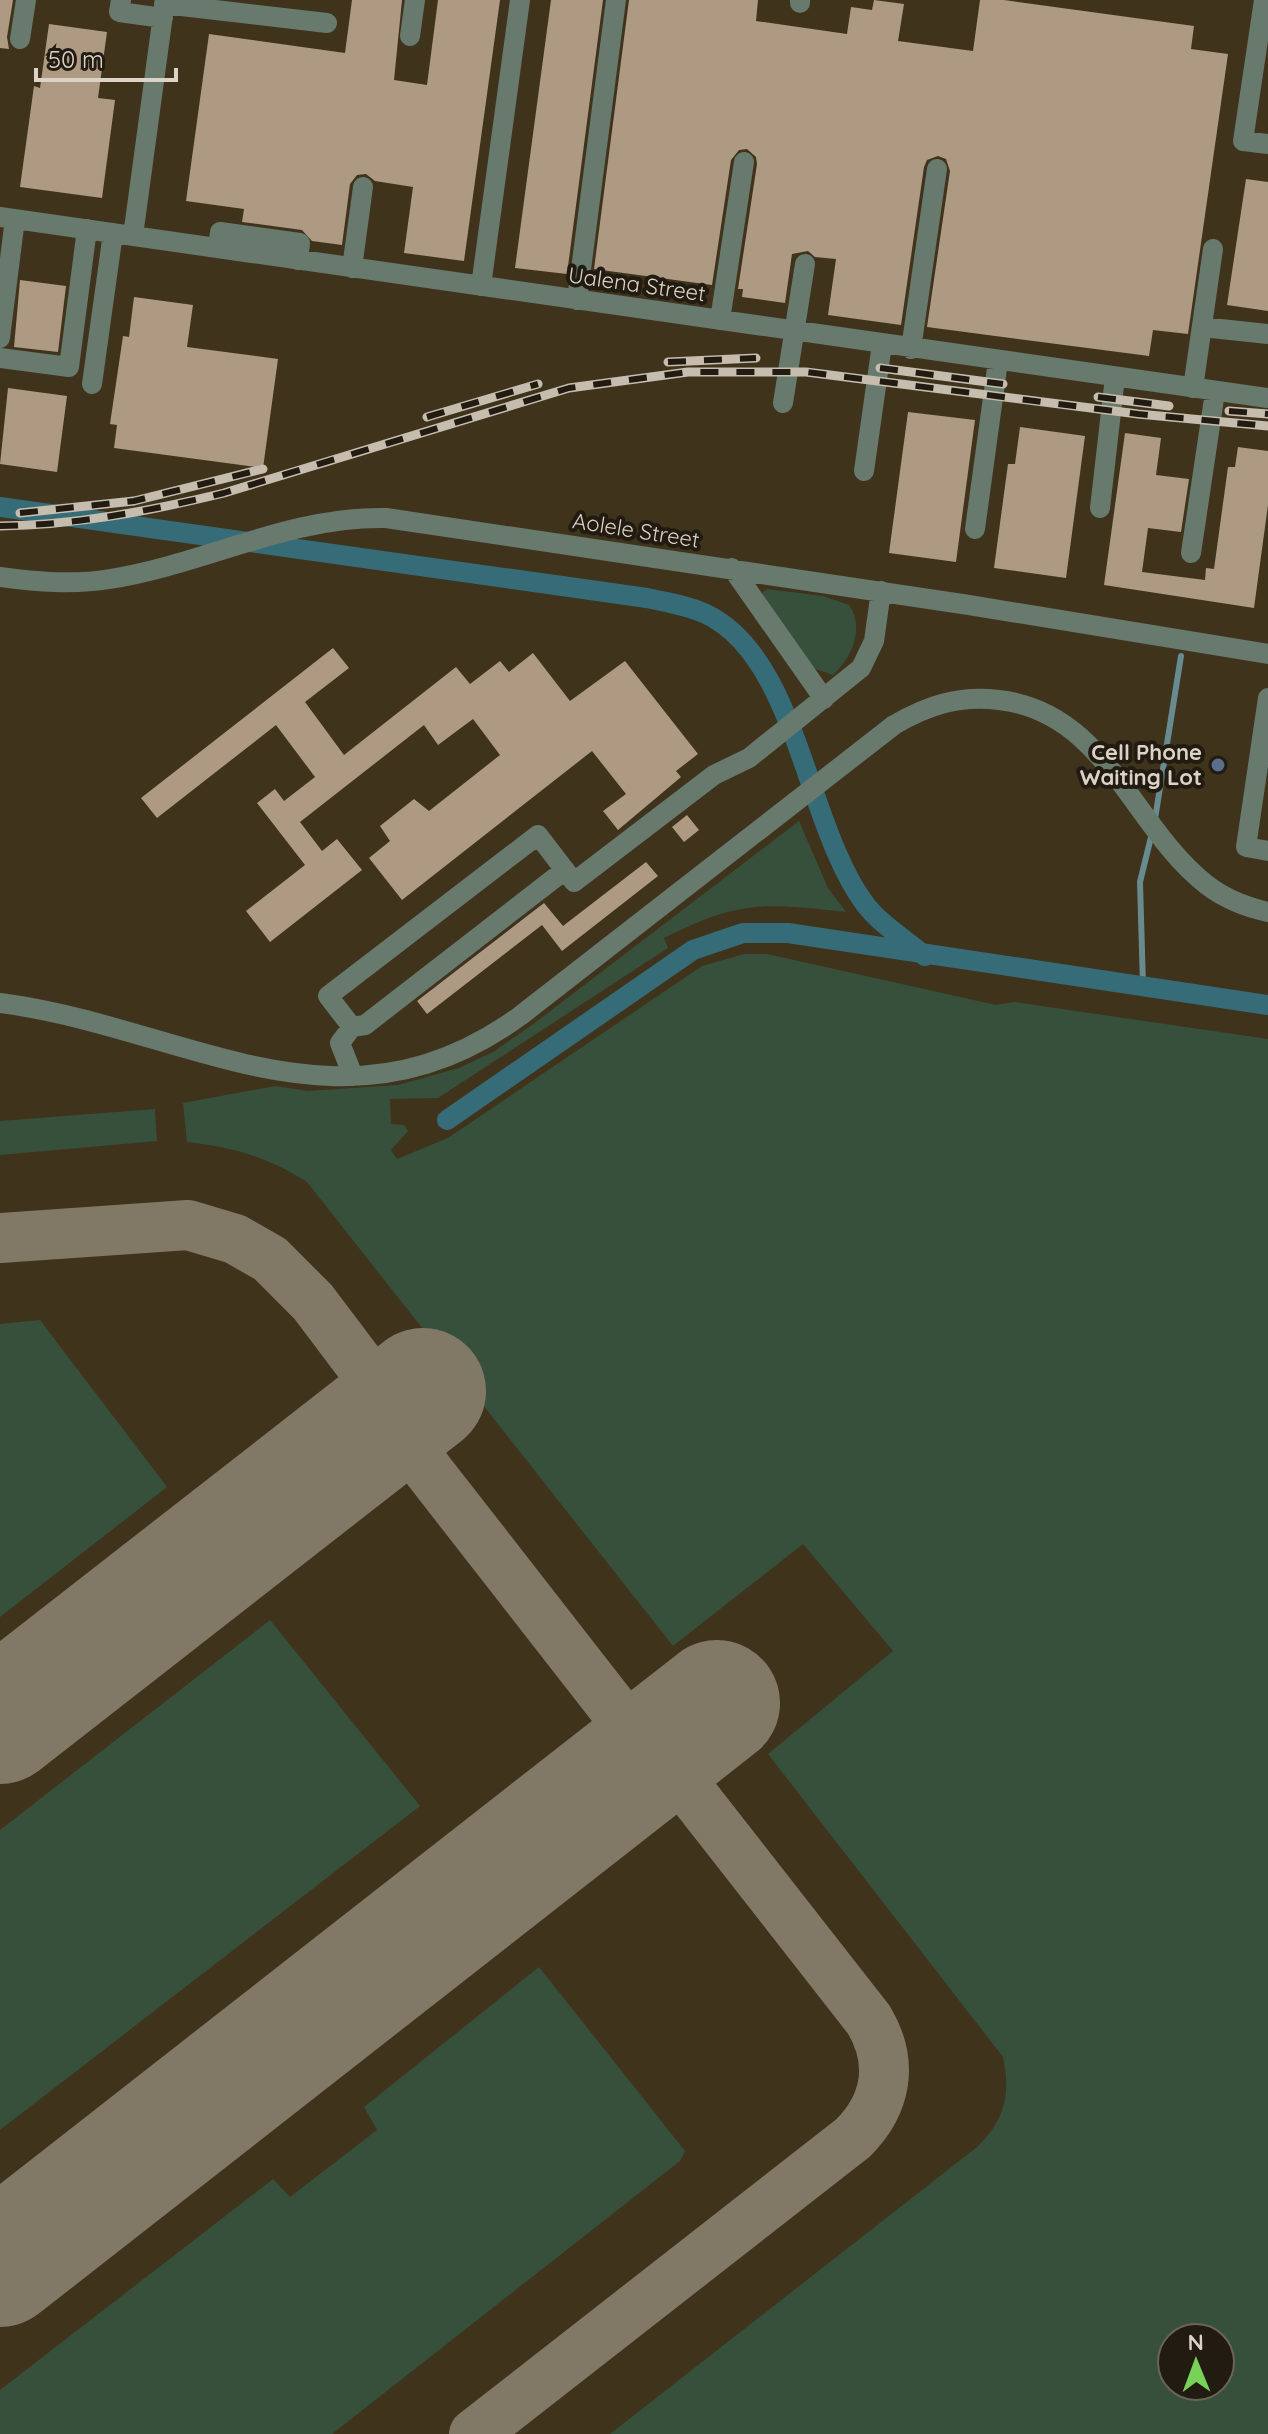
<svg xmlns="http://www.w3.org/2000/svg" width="1268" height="2434" viewBox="0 0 1268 2434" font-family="Quicksand,sans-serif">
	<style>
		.green { fill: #37503c; fill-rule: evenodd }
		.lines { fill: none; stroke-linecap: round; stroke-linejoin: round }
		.stream { stroke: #688b8f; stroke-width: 6 }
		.canal { stroke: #366c78; stroke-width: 20 }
		.taxiway { stroke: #827866; stroke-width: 50 }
		.runway { stroke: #827866; stroke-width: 126 }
		.building { fill: #ae9a83 }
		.minor { stroke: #68796d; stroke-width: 20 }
		.rail-casing { stroke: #c6bdaf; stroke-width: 9 }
		.rail { stroke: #211b11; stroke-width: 6; stroke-dasharray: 18; stroke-linecap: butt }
		.service-dot { fill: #5c6f8a; stroke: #211b11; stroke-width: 3 }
		.labels { text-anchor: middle; stroke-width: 8; stroke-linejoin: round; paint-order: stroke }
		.street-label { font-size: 22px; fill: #dbd3c6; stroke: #211b11 }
		.poi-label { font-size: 22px; font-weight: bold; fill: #dbd3c6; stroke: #211b11; text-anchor: end }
	</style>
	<rect width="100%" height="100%" fill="#3f331c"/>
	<path class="green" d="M 767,589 L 823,596 L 849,605 C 865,627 852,658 833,675 L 813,668 L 762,593 Z
		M 799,821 L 828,888 L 846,912 C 763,903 740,900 664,938 L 668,948 L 438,1098 L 390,1099 L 391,1124 L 404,1125 L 408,1131 L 391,1150 L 397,1159 L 448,1138 L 702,966 L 744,954 L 767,954 L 996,1005 L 1014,1002 L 1268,1039 L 1268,2434 L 610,2434 L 977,2147 C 1005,2121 1011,2093 1003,2057 L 768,1754 L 893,1651 L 803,1544 L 673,1646 L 307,1182 C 268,1157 233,1147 187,1142 L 183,1103 L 275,1086 L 308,1091 L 398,1085 L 459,1068 L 493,1052 L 532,1025 ZM 1172,2338 L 1220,2338 L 1220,2386 L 1172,2386 Z
		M 155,1109 L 157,1141 L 0,1155 L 0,1121 Z
		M 40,1320 L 167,1487 L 0,1617 L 0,1324 Z
		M 270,1620 L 420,1806 L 0,2130 L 0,1830 Z
		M 539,1967 L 685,2151 L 680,2161 L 332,2434 L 0,2434 L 0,2390 L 273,2179 L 290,2197 L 377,2130 L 364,2107 Z"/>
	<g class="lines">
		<path class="stream" d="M 1155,819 L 1181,656
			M 1143,986 L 1140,882 L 1152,833"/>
		<path class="canal" d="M 0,507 L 647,598 C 667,602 688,606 706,614 C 797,657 806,825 865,904 C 880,924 906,940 925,956
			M 447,1120 L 693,950 L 743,933 L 788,933 L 1268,1005"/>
		<path class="taxiway" d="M 0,1238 L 188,1225 L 235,1239 L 270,1259 L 313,1302 L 359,1363 L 427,1469 L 611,1705 L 697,1800 L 869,2020 C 894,2062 887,2104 853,2138 L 474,2434"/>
		<path class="runway" d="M 0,1721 L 423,1391
			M 0,2264 L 717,1703"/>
	</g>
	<path class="building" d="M 0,0 L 13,0 L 7,37 L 9,49 L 0,48 Z
		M 352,0 L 402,0 L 394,80 L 427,85 L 438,0 L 500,0 L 464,261 L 404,253 L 413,187 L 375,181 L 366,174 L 357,175 L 350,184 L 342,245 L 312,241 L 302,230 L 242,222 L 244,209 L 186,201 L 209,34 L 345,53 Z
		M 551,0 L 603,0 L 567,274 L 515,268 Z
		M 629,0 L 758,0 L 756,21 L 847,34 L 851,7 L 872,10 L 874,0 L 904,4 L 898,41 L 973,51 L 980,0 L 1004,0 L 1194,26 L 1191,49 L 1228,54 L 1188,334 L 1153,330 L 1149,356 L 927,327 L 950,171 L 946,159 L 938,156 L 927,160 L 924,167 L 901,325 L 828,315 L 836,259 L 815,257 L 808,251 L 792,254 L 785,303 L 742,297 L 743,289 L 738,289 L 757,164 L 756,157 L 747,149 L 739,150 L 731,160 L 712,285 L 594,269 Z
		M 49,24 L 107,32 L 98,98 L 115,100 L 102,198 L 20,187 L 34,86 L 40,88 Z
		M 1246,179 L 1268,182 L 1268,311 L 1227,305 Z
		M 20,280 L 66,286 L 58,352 L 14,347 Z
		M 134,297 L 193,305 L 187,347 L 278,359 L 263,468 L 114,448 L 117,425 L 110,424 L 123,336 L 129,337 Z
		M 8,388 L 67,396 L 57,472 L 0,464 Z
		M 908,412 L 975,420 L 956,562 L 889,553 Z
		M 1020,427 L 1085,436 L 1066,578 L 994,568 L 1008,464 L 1015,464 Z
		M 1125,433 L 1161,438 L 1156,475 L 1189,479 L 1181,532 L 1148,528 L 1142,572 L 1205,580 L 1206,568 L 1214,569 L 1228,467 L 1235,467 L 1238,447 L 1268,451 L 1268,505 L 1254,608 L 1104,585 Z
		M 333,648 L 349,668 L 305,702 L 344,755 L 456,667 L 470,684 L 500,661 L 509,672 L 533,653 L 570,701 L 625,661 L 698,754 L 676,771 L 681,777 L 618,830 L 603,811 L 626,794 L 592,751 L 402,900 L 369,858 L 390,841 L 380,826 L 414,799 L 429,811 L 500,755 L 473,719 L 438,745 L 424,725 L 300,822 L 322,851 L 337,839 L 362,870 L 270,942 L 246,911 L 305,865 L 257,803 L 275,789 L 284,801 L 315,777 L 276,725 L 157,818 L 141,798 Z
		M 687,815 L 699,830 L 684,842 L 672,827 Z
		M 646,862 L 658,876 L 562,951 L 542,925 L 427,1014 L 417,1001 L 544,903 L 563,926 Z"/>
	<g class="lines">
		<path class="minor" d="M 121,0 L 119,12 L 163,18
			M 1264,0 L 1243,141 L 1268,144
			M 800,3 L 800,0
			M 164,4 L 327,23
			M 410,36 L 415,0
			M 20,39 L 26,0
			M 0,217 L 1268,398
			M 133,236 L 165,0
			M 218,248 L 220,232 L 300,243 L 298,260
			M 352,268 L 363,187
			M 481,286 L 520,0
			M 577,300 L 616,0
			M 720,320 L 744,162
			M 1202,327 L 1268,334
			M 0,338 L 15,219
			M 911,349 L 937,169
			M 0,358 L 69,367 L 87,229
			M 92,384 L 113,233
			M 1193,388 L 1213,249
			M 783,403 L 805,264
			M 864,471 L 882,344
			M 1100,508 L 1115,377
			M 975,529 L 998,361
			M 1191,553 L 1215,392
			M 732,568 L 824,699
			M 0,577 C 37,582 73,585 110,579 C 205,564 289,516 386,518 L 969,605 L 1268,654
			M 1268,698 L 1246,847 L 1268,851
			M 565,870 L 365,1025 L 352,1027 L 328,996 L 538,835 L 574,882 L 714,775 L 749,758 L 861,668 L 874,641 L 881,591
			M 0,1003 C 187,1027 339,1147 520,1016 L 894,725 C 928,705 960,695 999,700 C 1106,712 1132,827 1207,885 C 1225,899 1246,907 1268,912
			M 352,1027 L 340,1043 L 353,1076"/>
		<g class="rail-casing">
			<path id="rail" d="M 668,362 L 756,358
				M 880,368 L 1003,384
				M 1098,397 L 1169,406
				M 1229,411 L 1268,414
				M 427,417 L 538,384
				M 20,513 L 134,501 L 263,469
				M 0,526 C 76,525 150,511 224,493 L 569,388 L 688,372 L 806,372 L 1138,414 L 1268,426"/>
		</g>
		<use href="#rail" class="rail"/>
	</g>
	<circle class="service-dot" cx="1218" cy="765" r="8"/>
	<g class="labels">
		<g class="street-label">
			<text transform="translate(637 284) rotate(8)" y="8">Ualena Street</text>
			<text transform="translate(636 530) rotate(9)" y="8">Aolele Street</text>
		</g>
		<g class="poi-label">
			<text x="1202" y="760">Cell Phone<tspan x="1202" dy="25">Waiting Lot</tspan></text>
		</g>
	</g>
	<g transform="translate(1196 2362) rotate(359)"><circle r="38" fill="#211b11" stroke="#6b6559" stroke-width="2"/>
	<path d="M0-6L14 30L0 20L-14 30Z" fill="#78d158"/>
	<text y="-12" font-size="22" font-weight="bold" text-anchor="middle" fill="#dbd3c6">N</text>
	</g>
	<path d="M36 68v12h140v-12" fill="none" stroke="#dbd3c6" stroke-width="4"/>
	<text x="48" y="68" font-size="24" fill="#dbd3c6" stroke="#211b11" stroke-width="6" paint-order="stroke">50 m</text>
</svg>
